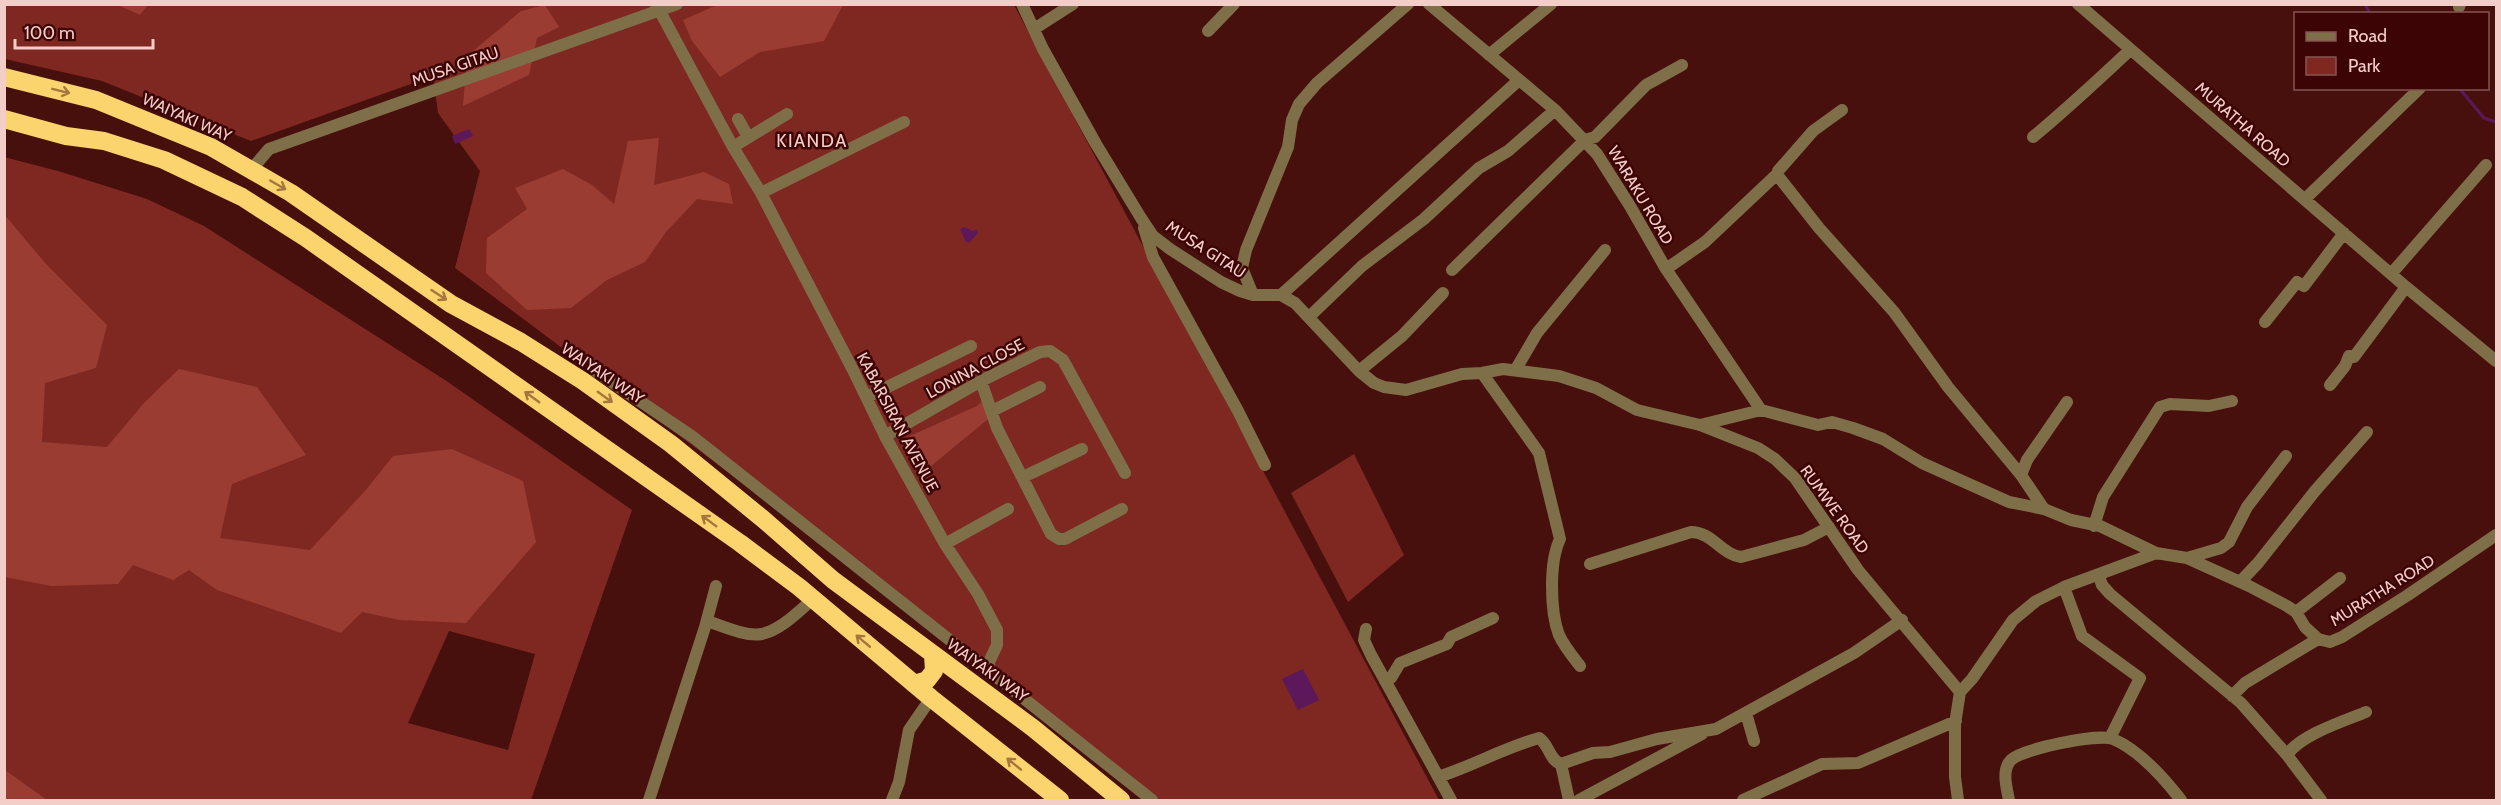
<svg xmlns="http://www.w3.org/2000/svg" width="2501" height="805" viewBox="0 0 2501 805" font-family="Cabin,sans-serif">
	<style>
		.green { fill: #7f2821; fill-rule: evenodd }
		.forest { fill: #9b3c33 }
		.water { fill: #5c185b }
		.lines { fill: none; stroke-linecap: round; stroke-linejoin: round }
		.stream { stroke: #5c185b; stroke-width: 3 }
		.minor { stroke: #7f6f49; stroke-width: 12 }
		.highway { stroke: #fcd46e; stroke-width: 18 }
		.oneway { stroke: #a6763e }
		.labels { text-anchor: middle; stroke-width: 5; stroke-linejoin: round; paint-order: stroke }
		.street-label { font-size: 16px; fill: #f3cdc8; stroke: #3c0404 }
		.neighbourhood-label { font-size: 18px; letter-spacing: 1.5px; fill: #f3cdc8; stroke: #3c0404 }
	</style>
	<rect width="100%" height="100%" fill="#48100c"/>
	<path class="green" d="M 5,5 L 1014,5 L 1439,800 L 1148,800 L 970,653 L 455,268 L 480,171 L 438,113 L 433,76 L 251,141 L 102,81 L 5,59 Z
		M 4,157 L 58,171 L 147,199 L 204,226 L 445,380 L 632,510 L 531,800 L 5,800 ZM 449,631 L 535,654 L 508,750 L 408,723 Z
		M 1354,454 L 1404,555 L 1348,602 L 1291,493 Z"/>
	<path class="forest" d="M 118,5 L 118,4 L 148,5 L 140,15 Z
		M 545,5 L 559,27 L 537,38 L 529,75 L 463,106 L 467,56 L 521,11 Z
		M 717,5 L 717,4 L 843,5 L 824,41 L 760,52 L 720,77 L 692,41 L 683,20 Z
		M 659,138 L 654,185 L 704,172 L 729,184 L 733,204 L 697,199 L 666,232 L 645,262 L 607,280 L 571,308 L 527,310 L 486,273 L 487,238 L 527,209 L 515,188 L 563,169 L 592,185 L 614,204 L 628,141 Z
		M 4,214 L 46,264 L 107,325 L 96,368 L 45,383 L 42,442 L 107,447 L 144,403 L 179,369 L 257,387 L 306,455 L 232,484 L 220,538 L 310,550 L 365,491 L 393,456 L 452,449 L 523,481 L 536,542 L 466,623 L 400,620 L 362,612 L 341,633 L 217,590 L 189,570 L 173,580 L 133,565 L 118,584 L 51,586 L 5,577 Z
		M 987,396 L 988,419 L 931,466 L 903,439 L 977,406 Z
		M 4,770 L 5,770 L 47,800 L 5,800 Z"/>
	<path class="water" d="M 469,129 L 473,136 L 455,144 L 452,136 Z
		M 964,227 L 973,231 L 976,229 L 978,233 L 969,243 L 966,242 L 960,229 Z
		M 1303,669 L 1319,700 L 1298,710 L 1282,679 Z"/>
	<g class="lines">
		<path class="stream" d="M 2365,4 L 2370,14
			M 2459,88 L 2484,118 L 2496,122"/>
		<path class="minor" d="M 656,4 L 733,147 L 761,193 L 853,370 L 885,436 L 945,544 L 978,594 L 997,630 L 997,645 L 989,662 L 989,673
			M 1022,4 L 1043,49 L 1096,144 L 1141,218 L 1153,236 L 1170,249 L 1221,282 L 1240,291 L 1253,295 L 1281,295 L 1295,303 L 1359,371 L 1374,383 L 1384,387 L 1406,390 L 1462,374 L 1482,373 L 1503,369 L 1559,376 L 1596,388 L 1637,410 L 1700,425 L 1758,448 L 1775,459 L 1795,478 L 1858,570 L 1960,692
			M 1429,4 L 1555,110 L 1597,154 L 1630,206 L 1666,269 L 1761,410
			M 2078,4 L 2406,287 L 2496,361
			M 2459,7 L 2460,4
			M 1034,29 L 1073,4
			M 1208,31 L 1234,4
			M 1489,55 L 1551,4
			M 1842,110 L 1813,131 L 1778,171 L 1778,176 L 1819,228 L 1894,312 L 1948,387 L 2021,475 L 2044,509
			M 738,119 L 748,137
			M 2033,137 C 2067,109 2098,80 2130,50
			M 733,147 L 787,114
			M 251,170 L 269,149 L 677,4
			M 761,193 L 904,122
			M 2305,199 L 2420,88
			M 1144,228 L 1153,257 L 1238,411 L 1265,465
			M 1666,269 L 1705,242 L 1777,174
			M 1452,270 L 1585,140 L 1595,137 L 1646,85 L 1682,65
			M 2391,274 L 2486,165
			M 1253,295 L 1242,268 L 1246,250 L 1288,147 L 1292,120 L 1299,104 L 1317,83 L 1408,4
			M 1281,295 L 1519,80
			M 1309,317 L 1362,266 L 1424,219 L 1479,168 L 1508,151 L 1555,110
			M 2265,322 L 2297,282 L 2304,286 L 2344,233
			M 1516,369 L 1537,333 L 1605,250
			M 594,370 L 693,437 L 1152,800
			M 1359,371 L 1402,336 L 1443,293
			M 1482,373 L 1539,453 L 1560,539 C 1549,562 1550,611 1559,635 C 1564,646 1573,657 1580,666
			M 981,381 L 997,428 L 1051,534 L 1059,539 L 1065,539 L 1122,509
			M 2330,385 L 2345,366 L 2349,356 L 2354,357 L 2406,287
			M 867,397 L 971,346
			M 992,411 L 1040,387
			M 1700,425 L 1761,410 L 1818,425 L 1832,422 L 1853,428 L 1883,439 L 1922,463 L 2009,502 L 2044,509 L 2071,520 L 2100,526 L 2156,553
			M 885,436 L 981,381 L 1040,352 L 1050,351 L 1063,360 L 1125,473
			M 2021,475 L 2027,460 L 2067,402
			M 1023,477 L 1082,449
			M 2094,526 L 2103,497 L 2160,407 L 2170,404 L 2209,406 L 2232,401
			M 945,544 L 1008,509
			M 2187,558 L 2221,548 L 2229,542 L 2247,507 L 2286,456
			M 1590,564 L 1691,532 C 1712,532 1721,554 1741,557 L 1804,540 L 1829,527
			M 2099,576 L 2102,585 L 2110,594 L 2241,703 L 2287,755 L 2321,800
			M 2240,582 L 2258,563 L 2315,491 L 2367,432
			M 2064,587 L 2082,636 L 2140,678 L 2110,738
			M 2296,612 L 2340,578
			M 707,621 C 722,626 746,637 762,634 C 781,630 799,611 813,599
			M 1366,629 L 1364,640 L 1371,655 L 1451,800
			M 1385,681 L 1391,678 L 1400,663 L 1447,644 L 1451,637 L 1493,618
			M 2232,696 L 2245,683 L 2318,639
			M 1746,713 L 1754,741
			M 2287,755 C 2300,735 2344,721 2366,712
			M 1561,764 L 1569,800
			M 1438,777 C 1472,766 1504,748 1539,738 C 1549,744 1549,760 1561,764 L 1593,753 L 1610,752 L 1657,739 L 1716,729 L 1854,653 L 1902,620
			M 649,800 L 705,627 L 716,586
			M 892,800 L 899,782 L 909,730 L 931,698
			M 1579,800 L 1702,734
			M 1743,800 L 1822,764 L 1858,763 L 1956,721
			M 1958,800 L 1955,777 L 1955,724 L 1960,692 L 1972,679 L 2013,620 L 2036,601 L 2064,587 L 2156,553 L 2187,558 L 2249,586 L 2287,606 L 2296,612 L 2305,627 L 2318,639 L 2330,642 L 2342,637 L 2408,595 L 2496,535
			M 2009,800 C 2007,789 2001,770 2011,760 C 2022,749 2098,733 2113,739 C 2139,750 2164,778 2181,800"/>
		<path class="highway" d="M 4,77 L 96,100 L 211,147 L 291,193 L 451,304 L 521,342 L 583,381 L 671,444 L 763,519 L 833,580 L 1033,728 L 1121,800
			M 4,119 L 66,136 L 104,141 L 164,160 L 242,197 L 306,238 L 740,543 L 799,587 L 931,698 L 1060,800
			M 914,684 L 927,680 L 934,671 L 933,654"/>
	</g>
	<defs><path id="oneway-shaft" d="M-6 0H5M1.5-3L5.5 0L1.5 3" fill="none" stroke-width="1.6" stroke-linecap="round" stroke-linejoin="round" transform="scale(1.5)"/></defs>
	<g class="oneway">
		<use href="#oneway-shaft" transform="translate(61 91) rotate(14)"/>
		<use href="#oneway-shaft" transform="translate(278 185) rotate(30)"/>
		<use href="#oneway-shaft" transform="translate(439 295) rotate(33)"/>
		<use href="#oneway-shaft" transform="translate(532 397) rotate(-144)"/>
		<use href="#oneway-shaft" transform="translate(605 397) rotate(36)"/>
		<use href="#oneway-shaft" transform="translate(709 521) rotate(-144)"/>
		<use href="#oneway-shaft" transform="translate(863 641) rotate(-140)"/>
		<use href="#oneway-shaft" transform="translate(1014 764) rotate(-141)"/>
	</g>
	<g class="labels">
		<g class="street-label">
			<text transform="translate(455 66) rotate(-19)" y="6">MUSA GITAU</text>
			<text transform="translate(187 117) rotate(24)" y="6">WAIYAKI WAY</text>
			<text transform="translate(2243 124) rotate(41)" y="6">MURATHA ROAD</text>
			<text transform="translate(1641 195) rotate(59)" y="6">WARAKU ROAD</text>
			<text transform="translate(1206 249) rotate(33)" y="6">MUSA GITAU</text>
			<text transform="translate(975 368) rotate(-28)" y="6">LONINA CLOSE</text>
			<text transform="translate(603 373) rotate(34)" y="6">WAIYAKI WAY</text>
			<text transform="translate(898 422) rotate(62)" y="6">KABARSIRAN AVENUE</text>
			<text transform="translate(1835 509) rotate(54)" y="6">RUMWE ROAD</text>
			<text transform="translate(2382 590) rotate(-32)" y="6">MURATHA ROAD</text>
			<text transform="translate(988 670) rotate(36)" y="6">WAIYAKI WAY</text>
		</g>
		<g class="neighbourhood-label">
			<text x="812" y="147">KIANDA</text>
		</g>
	</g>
	<rect width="2501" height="805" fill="none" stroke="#f3cdc8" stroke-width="12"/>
	<rect x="2294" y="12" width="195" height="78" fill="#3c0404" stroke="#855452" stroke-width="1.5"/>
	<rect x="2306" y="32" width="30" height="9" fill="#7f6f49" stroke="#855452" stroke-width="1.5"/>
	<text x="2348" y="42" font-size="18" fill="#f3cdc8">Road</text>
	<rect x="2306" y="57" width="30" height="18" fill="#7f2821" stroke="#855452" stroke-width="1.5"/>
	<text x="2348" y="72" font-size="18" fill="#f3cdc8">Park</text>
	<path d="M15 39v9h138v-9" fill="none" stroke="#f3cdc8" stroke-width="3"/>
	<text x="24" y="39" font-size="18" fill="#f3cdc8" stroke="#3c0404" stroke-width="4.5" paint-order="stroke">100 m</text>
</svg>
